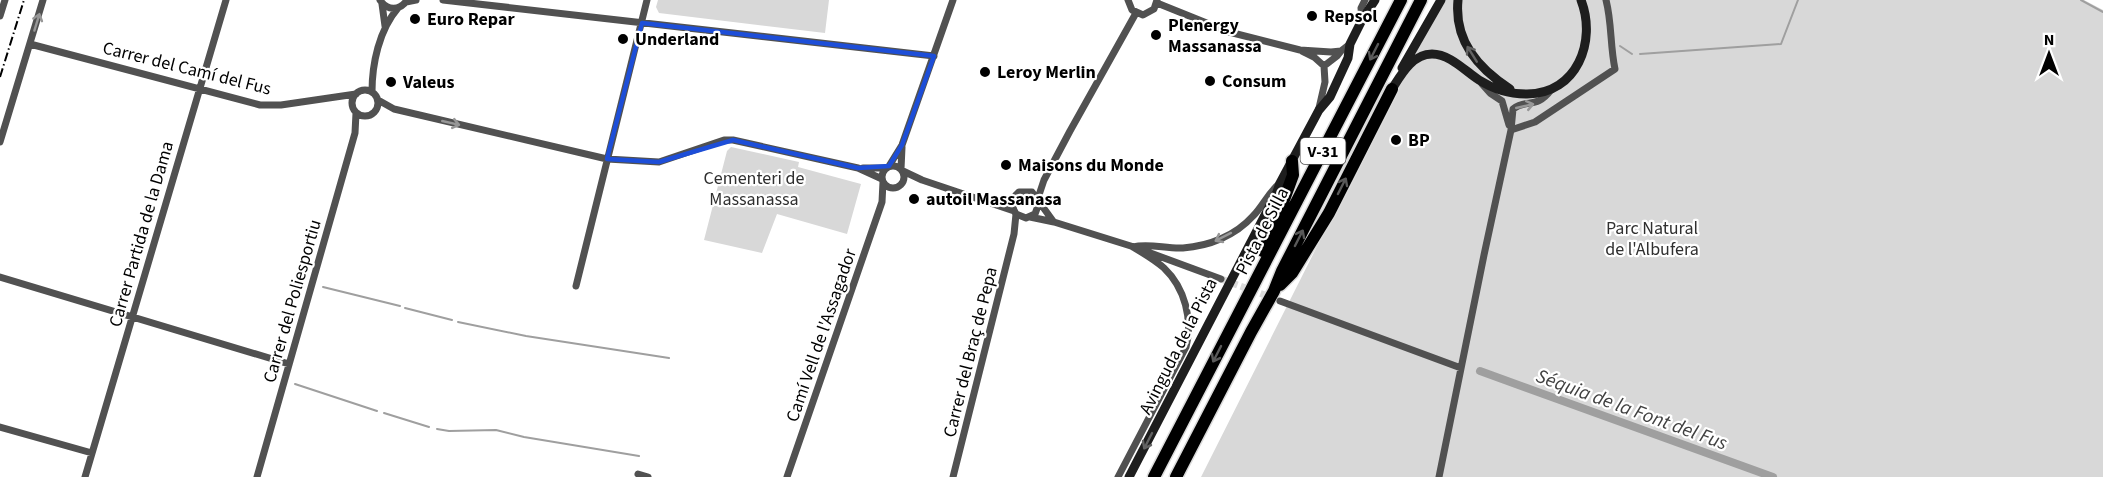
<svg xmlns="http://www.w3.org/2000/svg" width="2103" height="477" viewBox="0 0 2103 477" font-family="'Source Sans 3',sans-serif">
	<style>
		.green { fill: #d8d8d8 }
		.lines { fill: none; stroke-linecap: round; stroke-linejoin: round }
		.stream { stroke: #9f9f9f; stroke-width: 2 }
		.canal { stroke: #9f9f9f; stroke-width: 8 }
		.street-tunnel { stroke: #d9d9d9; stroke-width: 7; stroke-dasharray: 7 3.5; stroke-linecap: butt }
		.highway-casing { stroke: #dbdbdb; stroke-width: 15 }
		.street { stroke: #515151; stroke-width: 7 }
		.secondary { stroke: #1e1e1e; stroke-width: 9 }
		.highway { stroke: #000; stroke-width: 12 }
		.rail { stroke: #000; stroke-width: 2; stroke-dasharray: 9 3 1.5 3; stroke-linecap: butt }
		.oneway { stroke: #979797 }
		.oneway2 { stroke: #595959 }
		.oneway3 { stroke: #626262 }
		.marked { fill: none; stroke: #1d4ed8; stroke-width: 4.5; stroke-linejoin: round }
		.poi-dot { fill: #000; stroke: #fff; stroke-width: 2 }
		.labels { text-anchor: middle; stroke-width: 4.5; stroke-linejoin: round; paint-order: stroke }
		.shield { fill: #fff; stroke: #4c4c4c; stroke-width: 1.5 }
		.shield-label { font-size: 16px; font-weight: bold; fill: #000 }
		.poi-label { font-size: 18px; font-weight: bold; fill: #000; stroke: #fff; text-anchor: start }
		.street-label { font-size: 18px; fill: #000; stroke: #fff }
		.park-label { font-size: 18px; fill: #2f2f2f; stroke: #fff }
		.water-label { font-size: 20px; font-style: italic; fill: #404040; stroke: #fff }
	</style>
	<rect width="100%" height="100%" fill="#fff"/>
	<path class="green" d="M 658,0 L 829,0 L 825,33 L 659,13 L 656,7 Z
		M 1441,0 L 2084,0 L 2103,10 L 2103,477 L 1201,477 Z
		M 731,147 L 799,162 L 798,167 L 861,184 L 847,234 L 777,214 L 762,253 L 704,240 L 727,151 Z"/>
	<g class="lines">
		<path class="stream" d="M 2081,0 L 2103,12
			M 1620,46 L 1632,54
			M 1640,54 L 1781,44 L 1798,0
			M 323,287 L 400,306
			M 405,308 L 452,320
			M 458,322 L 526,336 L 669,358
			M 295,384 L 377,411
			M 384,413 L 429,427
			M 437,429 L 449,431 L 496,430 L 524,437 L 639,456"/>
		<path class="canal" d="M 1480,371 L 1773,477"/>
		<path class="street-tunnel" d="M 1221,279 L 1273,298"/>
		<g class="highway-casing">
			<path id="highway" d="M 1263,251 L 1273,230 L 1293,175 L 1292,161
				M 1280,285 L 1292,273 L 1329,213 L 1392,89
				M 1154,477 L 1401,0
				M 1176,477 L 1251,332 L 1274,291 L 1282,271 L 1421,0"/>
		</g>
		<path class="street" d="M 380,0 C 387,11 400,11 407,0
			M 443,0 L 934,56
			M 1128,0 L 1132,10 L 1143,15 L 1154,9 L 1157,0
			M 406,2 L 416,0
			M 1157,3 L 1229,32 L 1300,50 L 1331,52 L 1341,51 L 1350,44
			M 382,4 L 385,26
			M 0,16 L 5,0
			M 1362,20 L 1361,8 L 1365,0
			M 30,44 L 260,105 L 281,105 L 356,94
			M 1302,51 L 1314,57 L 1324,66 L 1325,82 L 1319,108
			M 1324,66 L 1337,56 L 1341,51
			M 1482,84 L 1490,93 L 1502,101 L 1509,125
			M352 103a13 13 0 1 1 26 0a13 13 0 1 1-26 0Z
			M 372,92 C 372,64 379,30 398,8
			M 378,100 L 394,109 L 607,159 L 659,162 L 724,140 L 733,140 L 858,168 L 882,179
			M 1511,130 L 1535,122 L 1615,69 C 1610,46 1612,23 1606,0
			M 0,142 L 43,0
			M882 177a11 11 0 1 1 22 0a11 11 0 1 1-22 0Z
			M 889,166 L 902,145 L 953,0
			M 863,168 L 886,168
			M 901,169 L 902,147
			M 903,171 L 922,180 L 1014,211
			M 1038,198 L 1044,180 L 1070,131 L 1136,13
			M 991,202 L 1013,198
			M 1039,203 L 1035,214 L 1026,218 L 1016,214 C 1010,205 1012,198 1019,192 L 1032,192 L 1053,221
			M 1030,217 L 1054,222 L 1134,247
			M 1133,247 C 1149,243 1166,249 1183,248 C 1209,246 1235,236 1253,216 C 1263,206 1268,193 1279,184
			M 1145,251 L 1221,279
			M 0,277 L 289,364
			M 576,286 L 647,0
			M 1280,301 L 1461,368
			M 0,427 L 92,453
			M 638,474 L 648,477
			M 85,477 L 226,0
			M 257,477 L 355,133 L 356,113
			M 787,477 L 882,202 L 883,182
			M 953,477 L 1014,234 L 1016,214
			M 1118,477 L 1186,347 C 1193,320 1185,288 1164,268 C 1155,260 1143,253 1133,247
			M 1439,477 L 1484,255 L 1511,130 L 1513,109 C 1527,98 1536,110 1551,90"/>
		<path class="secondary" d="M 1458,0 C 1454,41 1478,68 1510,89
			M 1402,68 L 1441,0
			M 1392,89 C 1401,75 1412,54 1432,54 C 1450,54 1465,71 1479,80 C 1493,89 1511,94 1527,94 C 1577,94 1597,41 1581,0
			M 1129,477 L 1277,192 L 1280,183 L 1319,110 L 1330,97 L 1348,58 L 1350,44 L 1362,20 L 1375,0"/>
		<use href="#highway" class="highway"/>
		<path class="rail" d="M 0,77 L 24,0"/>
	</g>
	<defs><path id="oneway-shaft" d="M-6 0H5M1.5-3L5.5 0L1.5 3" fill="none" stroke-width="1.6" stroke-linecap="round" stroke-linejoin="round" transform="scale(1.5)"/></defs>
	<g class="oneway">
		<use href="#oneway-shaft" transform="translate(37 22) rotate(-73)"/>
		<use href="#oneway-shaft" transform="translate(1525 106) rotate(-13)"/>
		<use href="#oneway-shaft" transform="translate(451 123) rotate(13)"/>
		<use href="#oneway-shaft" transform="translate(1223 237) rotate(153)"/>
	</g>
	<g class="oneway2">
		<use href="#oneway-shaft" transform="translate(1374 52) rotate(117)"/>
		<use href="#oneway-shaft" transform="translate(1342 186) rotate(-63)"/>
		<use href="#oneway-shaft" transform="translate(1299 238) rotate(-63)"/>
		<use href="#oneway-shaft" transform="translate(1217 354) rotate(117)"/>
	</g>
	<g class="oneway3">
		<use href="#oneway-shaft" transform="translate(1472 54) rotate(-122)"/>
		<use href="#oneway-shaft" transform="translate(1148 441) rotate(117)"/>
	</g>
	<path class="marked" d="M 642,23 L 934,56 L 902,145 L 889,166 L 858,168 L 733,140 L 659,162 L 607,159 Z"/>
	<g class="poi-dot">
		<circle cx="1312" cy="16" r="6"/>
		<circle cx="415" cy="19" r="6"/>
		<circle cx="1156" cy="35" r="6"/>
		<circle cx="623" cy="39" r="6"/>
		<circle cx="985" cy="72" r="6"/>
		<circle cx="1210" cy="81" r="6"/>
		<circle cx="391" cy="82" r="6"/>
		<circle cx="1396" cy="140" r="6"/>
		<circle cx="1006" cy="165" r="6"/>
		<circle cx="914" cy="199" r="6"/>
	</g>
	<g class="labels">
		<rect class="shield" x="1300.5" y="138" width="45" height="26" rx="4.5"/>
		<g class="shield-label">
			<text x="1323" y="157">V-31</text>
		</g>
		<g class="poi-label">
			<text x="1324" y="22">Repsol</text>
			<text x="427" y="25">Euro Repar</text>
			<text x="1168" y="31">Plenergy<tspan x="1168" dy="21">Massanassa</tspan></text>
			<text x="635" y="45">Underland</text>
			<text x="997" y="78">Leroy Merlin</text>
			<text x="1222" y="87">Consum</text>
			<text x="403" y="88">Valeus</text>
			<text x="1408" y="146">BP</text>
			<text x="1018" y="171">Maisons du Monde</text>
			<text x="926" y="205">autoil Massanasa</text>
		</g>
		<g class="street-label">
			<text transform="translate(187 68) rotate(14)" y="6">Carrer del Camí del Fus</text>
			<text transform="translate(1262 231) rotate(-63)" y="6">Pista de Silla</text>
			<text transform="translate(141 234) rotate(-74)" y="6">Carrer Partida de la Dama</text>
			<text transform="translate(292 301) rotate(-74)" y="6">Carrer del Poliesportiu</text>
			<text transform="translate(821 335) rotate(-71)" y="6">Camí Vell de l'Assagador</text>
			<text transform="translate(1178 346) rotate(-63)" y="6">Avinguda de la Pista</text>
			<text transform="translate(970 352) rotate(-76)" y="6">Carrer del Braç de Pepa</text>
		</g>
		<g class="park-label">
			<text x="754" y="184">Cementeri de<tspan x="754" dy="21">Massanassa</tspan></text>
			<text x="1652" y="234">Parc Natural<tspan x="1652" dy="21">de l'Albufera</tspan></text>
		</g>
		<g class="water-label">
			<text transform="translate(1632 409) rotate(20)" y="7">Séquia de la Font del Fus</text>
		</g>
	</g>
	<g transform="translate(2049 54)" stroke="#ffffff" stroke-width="4.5" paint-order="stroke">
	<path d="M0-4.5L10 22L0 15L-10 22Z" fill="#000000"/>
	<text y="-9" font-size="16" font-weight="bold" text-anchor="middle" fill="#000000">N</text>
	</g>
</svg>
